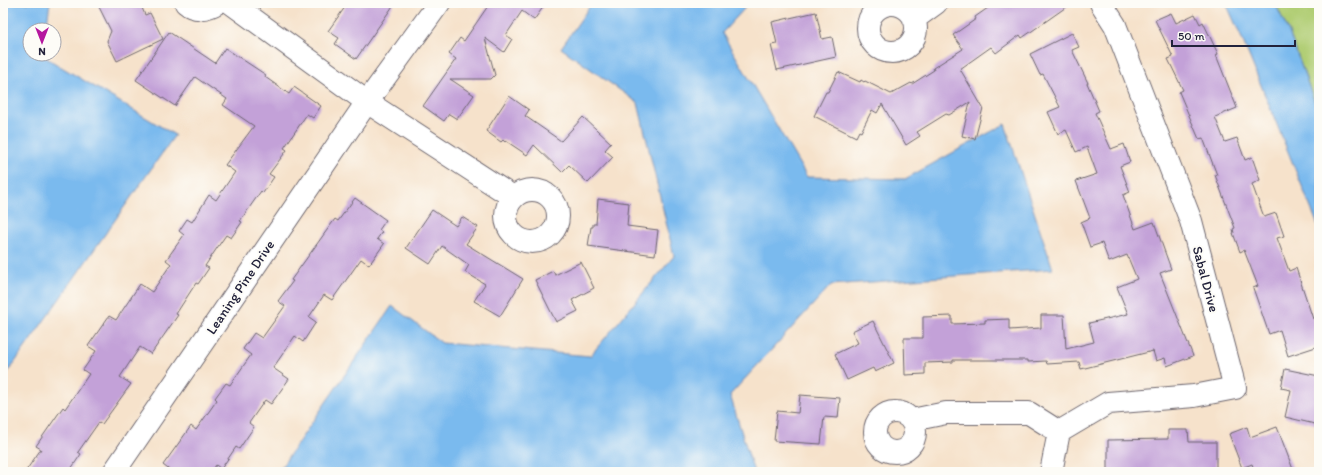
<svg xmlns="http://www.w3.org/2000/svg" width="1322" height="475" viewBox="0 0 1322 475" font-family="Itim,sans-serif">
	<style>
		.green { fill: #b1ce75; stroke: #6a7858 }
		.water { fill: #7abaee; stroke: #4e6e94 }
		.building { fill: #c3a1d8 }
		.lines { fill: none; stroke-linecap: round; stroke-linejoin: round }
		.minor-casing { stroke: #6c656d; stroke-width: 24 }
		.minor { stroke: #fff; stroke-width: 22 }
		.labels { text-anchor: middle; stroke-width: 4; stroke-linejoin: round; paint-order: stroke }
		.street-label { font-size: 14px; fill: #22223b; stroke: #fdfcf7 }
	</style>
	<rect width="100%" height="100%" fill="#fdfcf7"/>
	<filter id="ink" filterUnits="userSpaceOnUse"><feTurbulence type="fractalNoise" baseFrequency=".025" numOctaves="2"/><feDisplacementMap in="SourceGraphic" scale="8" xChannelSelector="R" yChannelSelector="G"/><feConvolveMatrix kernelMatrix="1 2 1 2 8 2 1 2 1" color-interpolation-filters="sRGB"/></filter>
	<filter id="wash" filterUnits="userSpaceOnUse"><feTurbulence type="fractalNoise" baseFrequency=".012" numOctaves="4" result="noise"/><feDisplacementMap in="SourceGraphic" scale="16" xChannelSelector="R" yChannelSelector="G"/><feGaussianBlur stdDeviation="0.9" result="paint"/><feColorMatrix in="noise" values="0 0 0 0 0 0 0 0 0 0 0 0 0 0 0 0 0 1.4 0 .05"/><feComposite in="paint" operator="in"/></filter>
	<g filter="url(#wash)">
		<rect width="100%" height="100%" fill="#f6e2cb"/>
		<path class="green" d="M 1275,3 L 1319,3 L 1319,114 L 1289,32 Z"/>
		<path class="water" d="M 3,3 L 50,3 L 46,30 L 30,30 L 30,54 L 43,54 L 43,56 L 175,135 L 3,379 Z
			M 592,3 L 746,3 L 744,9 L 722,33 L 807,177 L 905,179 L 1005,124 L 1053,269 L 831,285 L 730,395 L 754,472 L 278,472 L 392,306 L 442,343 L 590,356 L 674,256 L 638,103 L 561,48 Z
			M 1226,3 L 1275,3 L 1289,32 L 1319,114 L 1319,228 L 1243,41 Z"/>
		<g id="blocks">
			<path class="building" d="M 97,3 L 140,3 L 145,15 L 150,13 L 163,39 L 117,61 L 107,41 L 111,31 Z
				M 348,3 L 395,3 L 356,59 L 335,44 L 339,38 L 328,31 Z
				M 490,3 L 546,3 L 534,20 L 522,11 L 506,35 L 512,39 L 504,52 L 485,38 L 495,75 L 491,79 L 450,79 L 474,95 L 457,119 L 449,114 L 444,121 L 423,106 L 456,59 L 449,54 L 460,38 L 464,41 Z
				M 995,3 L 1072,3 L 1022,38 L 1020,35 L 996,53 L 991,47 L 960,69 L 983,108 L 975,139 L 962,136 L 970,102 L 949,115 L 946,114 L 917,132 L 920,136 L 906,145 L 882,104 L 877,113 L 872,110 L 861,132 L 859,131 L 856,137 L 814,116 L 826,92 L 828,92 L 838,72 L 860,82 L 861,80 L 864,82 L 865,81 L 891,94 L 911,83 L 912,84 L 934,70 L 933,68 L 963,49 L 953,35 L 976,19 L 975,17 Z
				M 816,12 L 822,39 L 832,37 L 836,57 L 777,70 L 771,45 L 777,44 L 772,22 Z
				M 1171,13 L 1176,23 L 1195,14 L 1200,24 L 1203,22 L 1218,54 L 1216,55 L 1237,108 L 1215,117 L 1225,142 L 1237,138 L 1245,160 L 1252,157 L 1260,180 L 1252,184 L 1264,217 L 1276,213 L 1284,236 L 1277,238 L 1289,271 L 1296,268 L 1313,319 L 1315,318 L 1319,330 L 1319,346 L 1288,356 L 1280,330 L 1269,334 L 1253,288 L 1258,286 L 1244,250 L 1240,252 L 1233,233 L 1234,233 L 1233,229 L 1235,228 L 1215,175 L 1217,175 L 1203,138 L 1199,139 L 1179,92 L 1183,90 L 1168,59 L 1173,57 L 1155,20 Z
				M 169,32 L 215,63 L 225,48 L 266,75 L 265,77 L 289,94 L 294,87 L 321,106 L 313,118 L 307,114 L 284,148 L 287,150 L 269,174 L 274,177 L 263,193 L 261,191 L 240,221 L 242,222 L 231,238 L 226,235 L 217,248 L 205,266 L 209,268 L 198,284 L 196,283 L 176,314 L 178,315 L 151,354 L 140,347 L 120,377 L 131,384 L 102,424 L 99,422 L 78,452 L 81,454 L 69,472 L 25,472 L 41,449 L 36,446 L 63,407 L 65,409 L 89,374 L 83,370 L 96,351 L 88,346 L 109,316 L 116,320 L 140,284 L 152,292 L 171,264 L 166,260 L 184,235 L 179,231 L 187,219 L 192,222 L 209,195 L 216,200 L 235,172 L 225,165 L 254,126 L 223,105 L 227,99 L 195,77 L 175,106 L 136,80 Z
				M 1072,33 L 1079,47 L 1072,50 L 1088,83 L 1087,83 L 1099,111 L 1095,113 L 1111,149 L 1124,144 L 1130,162 L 1120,166 L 1130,192 L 1123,195 L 1135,229 L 1154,222 L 1171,269 L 1160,273 L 1193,356 L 1167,366 L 1165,358 L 1156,361 L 1153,351 L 1081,369 L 1079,362 L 1047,364 L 1046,361 L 1028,362 L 1028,360 L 953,360 L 953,362 L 925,363 L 925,374 L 905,375 L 904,338 L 923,338 L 923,317 L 952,316 L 952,324 L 985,323 L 985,320 L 1009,319 L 1009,330 L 1041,328 L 1041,315 L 1064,315 L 1066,349 L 1094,342 L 1089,323 L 1128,314 L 1117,287 L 1137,279 L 1127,255 L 1109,262 L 1102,243 L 1090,247 L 1081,222 L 1090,218 L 1076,181 L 1097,174 L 1087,147 L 1076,152 L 1066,130 L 1058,134 L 1048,112 L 1060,107 L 1043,74 L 1040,75 L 1030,54 Z
				M 509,96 L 529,110 L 525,116 L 561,141 L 583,117 L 611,143 L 605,150 L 613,157 L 588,183 L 569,165 L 562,172 L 534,145 L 527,155 L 506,141 L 505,142 L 503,140 L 501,142 L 486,131 Z
				M 355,198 L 386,220 L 379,230 L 382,232 L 377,239 L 384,244 L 369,265 L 361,259 L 332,300 L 324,295 L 309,317 L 316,322 L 303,342 L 295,336 L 273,368 L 289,379 L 271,404 L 265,400 L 249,423 L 254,427 L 239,449 L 236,447 L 221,469 L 216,465 L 211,472 L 172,472 L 163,465 L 191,426 L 196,430 L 217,400 L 215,398 L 226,383 L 230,385 L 251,355 L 243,349 L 254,333 L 262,338 L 285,306 L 278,301 L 293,281 L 291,280 L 335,219 L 338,221 Z
				M 598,199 L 629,203 L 627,226 L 658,230 L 655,255 L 588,246 L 591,227 L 593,227 L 593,224 L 596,224 Z
				M 432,210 L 456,226 L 462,217 L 478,227 L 466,244 L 523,279 L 500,316 L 474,301 L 485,284 L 465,272 L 469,265 L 442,246 L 430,264 L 406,248 Z
				M 581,262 L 594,288 L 572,300 L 578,311 L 556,322 L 535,280 L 553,271 L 555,275 Z
				M 873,321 L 894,363 L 875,372 L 873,368 L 847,380 L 835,354 L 858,343 L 852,331 Z
				M 1285,369 L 1319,376 L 1316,394 L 1319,395 L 1319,425 L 1285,417 L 1291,390 L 1281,388 Z
				M 800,395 L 840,398 L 838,418 L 824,417 L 821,444 L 774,441 L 777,411 L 798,413 Z
				M 1247,427 L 1250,437 L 1277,427 L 1294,472 L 1255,472 L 1252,464 L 1242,468 L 1229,434 Z
				M 1168,430 L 1188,430 L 1189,442 L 1216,442 L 1216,472 L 1108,472 L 1108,440 L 1168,439 Z"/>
		</g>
	</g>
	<g filter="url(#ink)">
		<use href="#blocks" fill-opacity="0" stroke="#6c656d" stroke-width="1"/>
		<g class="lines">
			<g class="minor-casing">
				<path id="minor" d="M 186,3 C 195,11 207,9 217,3
					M 231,3 L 367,102 L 513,197
					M868 28a24 24 0 1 1 48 0a24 24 0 1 1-48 0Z
					M 914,19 L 936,3
					M506 216a26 26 0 1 1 52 0a26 26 0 1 1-52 0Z
					M875 432a20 20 0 1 1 40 0a20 20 0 1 1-40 0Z
					M 912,420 L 946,413 L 1029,413 L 1059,432
					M 114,472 L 367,102 L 439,3
					M 1051,472 L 1059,432 L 1108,403 L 1194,396 L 1235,388 L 1191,221 L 1115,25 L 1101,3"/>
			</g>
			<use href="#minor" class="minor"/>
		</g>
	</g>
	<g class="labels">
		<g class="street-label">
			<text transform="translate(1206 279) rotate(75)" y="5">Sabal Drive</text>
			<text transform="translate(240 287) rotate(-56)" y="5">Leaning Pine Drive</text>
		</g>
	</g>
	<rect width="1322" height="475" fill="none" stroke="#fdfcf7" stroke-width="16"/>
	<g transform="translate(42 42) rotate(180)"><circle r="19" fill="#fdfcf7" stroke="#a5a5ac"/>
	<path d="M0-3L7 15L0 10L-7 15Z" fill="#b5179e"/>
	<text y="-6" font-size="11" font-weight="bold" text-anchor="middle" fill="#22223b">N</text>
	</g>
	<path d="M1172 40v6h123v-6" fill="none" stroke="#22223b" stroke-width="2"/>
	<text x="1178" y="40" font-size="12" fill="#22223b" stroke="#fdfcf7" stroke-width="3" paint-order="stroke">50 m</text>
</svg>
